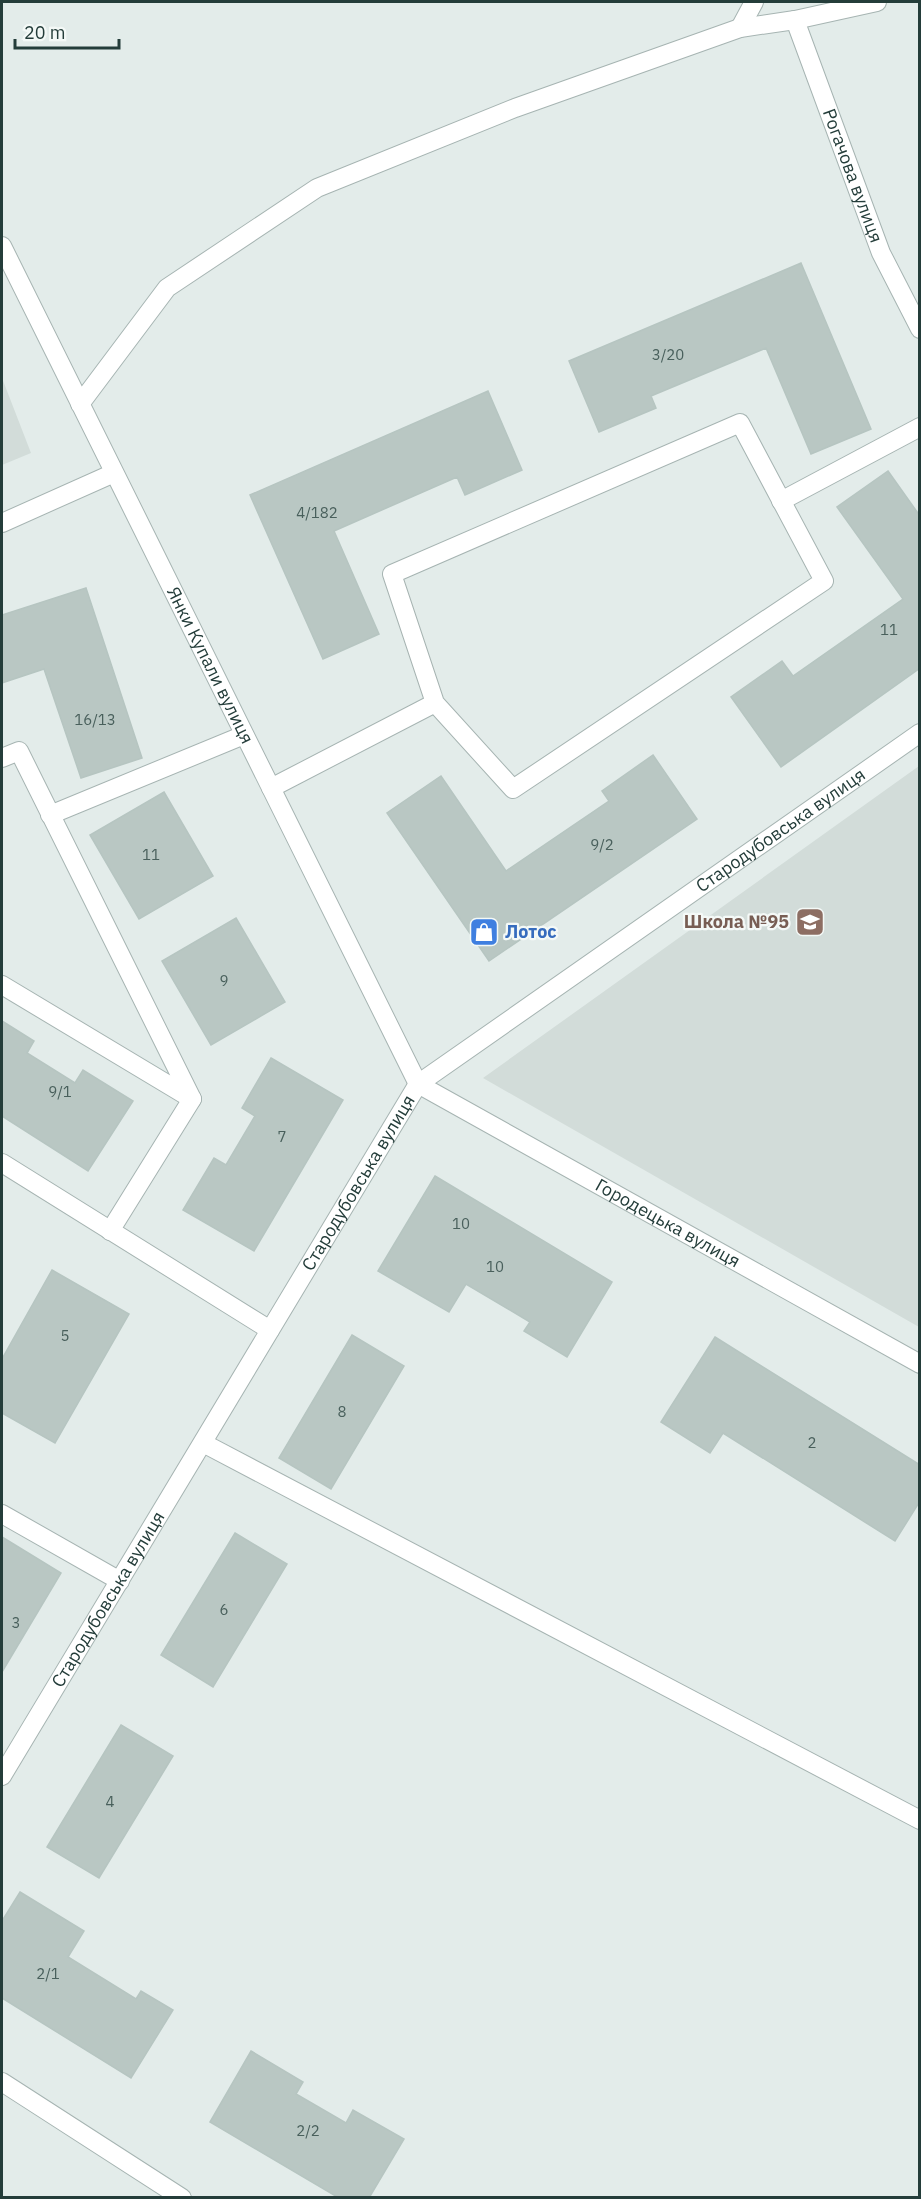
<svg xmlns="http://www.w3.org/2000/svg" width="921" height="2199" viewBox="0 0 921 2199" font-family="'IBM Plex Sans',sans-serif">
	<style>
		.built { fill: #d2dcd9 }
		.building { fill: #b9c7c3; stroke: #b6c5c1; stroke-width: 1.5 }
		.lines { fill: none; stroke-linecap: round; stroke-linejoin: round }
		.minor-casing { stroke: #a6b4b2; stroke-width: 20 }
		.minor { stroke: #fff; stroke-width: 18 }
		.labels { text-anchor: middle; stroke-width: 4.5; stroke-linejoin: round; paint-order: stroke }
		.number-label { font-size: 15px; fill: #49605c }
		.street-label { font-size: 18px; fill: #243d3a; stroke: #f4f9f7 }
		.education-label { font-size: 18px; font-weight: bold; fill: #785e54; stroke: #f4f9f7; text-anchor: end }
		.shop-label { font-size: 18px; font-weight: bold; fill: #366cbe; stroke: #f4f9f7; text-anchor: start }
	</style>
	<rect width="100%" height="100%" fill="#e3ecea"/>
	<path class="built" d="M 2,378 L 31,453 L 2,465 Z
		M 919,766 L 919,1327 L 483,1078 Z"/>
	<path class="building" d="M 801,263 L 871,429 L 811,454 L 766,348 L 651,396 L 656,408 L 599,432 L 569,361 Z
		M 488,391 L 522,470 L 465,495 L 457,477 L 334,531 L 379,634 L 323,659 L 250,495 Z
		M 888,471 L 920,516 L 920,668 L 781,767 L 731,697 L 782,661 L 793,676 L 903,599 L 837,507 Z
		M 86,588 L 142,758 L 81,778 L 44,669 L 2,683 L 2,615 Z
		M 653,755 L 697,819 L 489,961 L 387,813 L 441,776 L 506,871 L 609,801 L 602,791 Z
		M 164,792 L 213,876 L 139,919 L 90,835 Z
		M 236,918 L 285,1002 L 211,1045 L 162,961 Z
		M 2,1021 L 34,1041 L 27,1053 L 75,1083 L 83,1070 L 133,1101 L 88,1171 L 2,1116 Z
		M 271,1058 L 343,1100 L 254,1251 L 183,1210 L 214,1158 L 226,1165 L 255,1116 L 242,1108 Z
		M 435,1176 L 612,1282 L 567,1357 L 524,1331 L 530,1322 L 466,1284 L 449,1312 L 378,1271 Z
		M 52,1270 L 129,1314 L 55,1443 L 2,1413 L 2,1359 Z
		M 352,1335 L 404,1366 L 331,1489 L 279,1458 Z
		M 715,1337 L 920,1465 L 920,1501 L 895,1541 L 723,1433 L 710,1453 L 661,1422 Z
		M 235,1533 L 287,1564 L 213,1687 L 161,1655 Z
		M 2,1537 L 61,1573 L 2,1672 Z
		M 121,1725 L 173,1756 L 99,1878 L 47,1847 Z
		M 20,1892 L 84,1931 L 68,1957 L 136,1999 L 141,1991 L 173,2010 L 131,2078 L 2,1998 L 2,1921 Z
		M 251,2051 L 303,2082 L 296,2094 L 346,2123 L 353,2110 L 404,2139 L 369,2198 L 339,2198 L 210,2122 Z"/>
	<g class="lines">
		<g class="minor-casing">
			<g id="minor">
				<path id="s1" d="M 795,20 L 881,253 L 920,329"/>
				<path d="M 740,28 L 754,2"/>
				<path id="s2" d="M 2,246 L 418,1084"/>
				<path d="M 80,404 L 167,288 L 317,188 L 515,108 L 740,28 L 795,20 L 877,2"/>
				<path d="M 781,501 L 920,427"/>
				<path d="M 2,523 L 114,473"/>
				<path d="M 2,758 L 19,751 L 192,1099 L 2,985"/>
				<path d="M 271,788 L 435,703 L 392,574 L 740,423 L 824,581 L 513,789 L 435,703"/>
				<path d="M 50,815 L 244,735"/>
				<path id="s3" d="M 418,1084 L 920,1364"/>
				<path d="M 2,1163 L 270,1330"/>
				<path d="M 110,1231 L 192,1099"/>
				<path d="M 203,1443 L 920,1820"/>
				<path d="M 2,1514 L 120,1581"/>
				<path id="s4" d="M 2,1776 L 418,1084 L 920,733"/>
				<path d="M 2,2082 L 182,2198"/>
			</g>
		</g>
		<use href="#minor" class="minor"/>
	</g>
	<defs>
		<g id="school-square" transform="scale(1.5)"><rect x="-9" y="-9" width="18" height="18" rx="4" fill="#8d6e63" stroke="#f4f9f7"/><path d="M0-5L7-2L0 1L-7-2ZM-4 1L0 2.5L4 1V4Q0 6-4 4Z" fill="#fff"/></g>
		<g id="shop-square" transform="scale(1.5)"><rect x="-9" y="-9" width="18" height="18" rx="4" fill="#3f7fe0" stroke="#f4f9f7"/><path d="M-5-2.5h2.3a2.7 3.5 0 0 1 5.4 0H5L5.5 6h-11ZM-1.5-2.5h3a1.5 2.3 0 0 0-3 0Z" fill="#fff"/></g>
	</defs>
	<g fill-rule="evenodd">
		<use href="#school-square" x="810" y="922"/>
		<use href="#shop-square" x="484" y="932"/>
	</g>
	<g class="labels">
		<g class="number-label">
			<text x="668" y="360">3/20</text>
			<text x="317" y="518">4/182</text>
			<text x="889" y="635">11</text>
			<text x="95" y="725">16/13</text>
			<text x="602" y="850">9/2</text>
			<text x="151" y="860">11</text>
			<text x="224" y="986">9</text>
			<text x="60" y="1097">9/1</text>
			<text x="282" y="1142">7</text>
			<text x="461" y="1229">10</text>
			<text x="495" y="1272">10</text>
			<text x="65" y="1341">5</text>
			<text x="342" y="1417">8</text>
			<text x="812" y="1448">2</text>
			<text x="224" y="1615">6</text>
			<text x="16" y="1628">3</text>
			<text x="110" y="1807">4</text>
			<text x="48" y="1979">2/1</text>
			<text x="308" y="2136">2/2</text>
		</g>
		<g class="street-label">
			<text dy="6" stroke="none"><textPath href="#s1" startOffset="166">Рогачова вулиця</textPath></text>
			<text dy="6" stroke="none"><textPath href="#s2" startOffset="468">Янки Купали вулиця</textPath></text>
			<text dy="6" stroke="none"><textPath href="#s4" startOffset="1250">Стародубовська вулиця</textPath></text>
			<text dy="6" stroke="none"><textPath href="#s4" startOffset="692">Стародубовська вулиця</textPath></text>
			<text dy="6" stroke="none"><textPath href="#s3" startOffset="286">Городецька вулиця</textPath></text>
			<text dy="6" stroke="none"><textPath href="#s4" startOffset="206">Стародубовська вулиця</textPath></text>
		</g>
		<g class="education-label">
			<text x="789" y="928">Школа №95</text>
		</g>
		<g class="shop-label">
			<text x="505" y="938">Лотос</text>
		</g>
	</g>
	<rect width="921" height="2199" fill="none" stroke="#243d3a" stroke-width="6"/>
	<path d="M15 39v9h104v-9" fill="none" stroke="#243d3a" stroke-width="3"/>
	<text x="24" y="39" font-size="18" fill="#243d3a" stroke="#f4f9f7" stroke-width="4.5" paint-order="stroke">20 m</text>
</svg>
